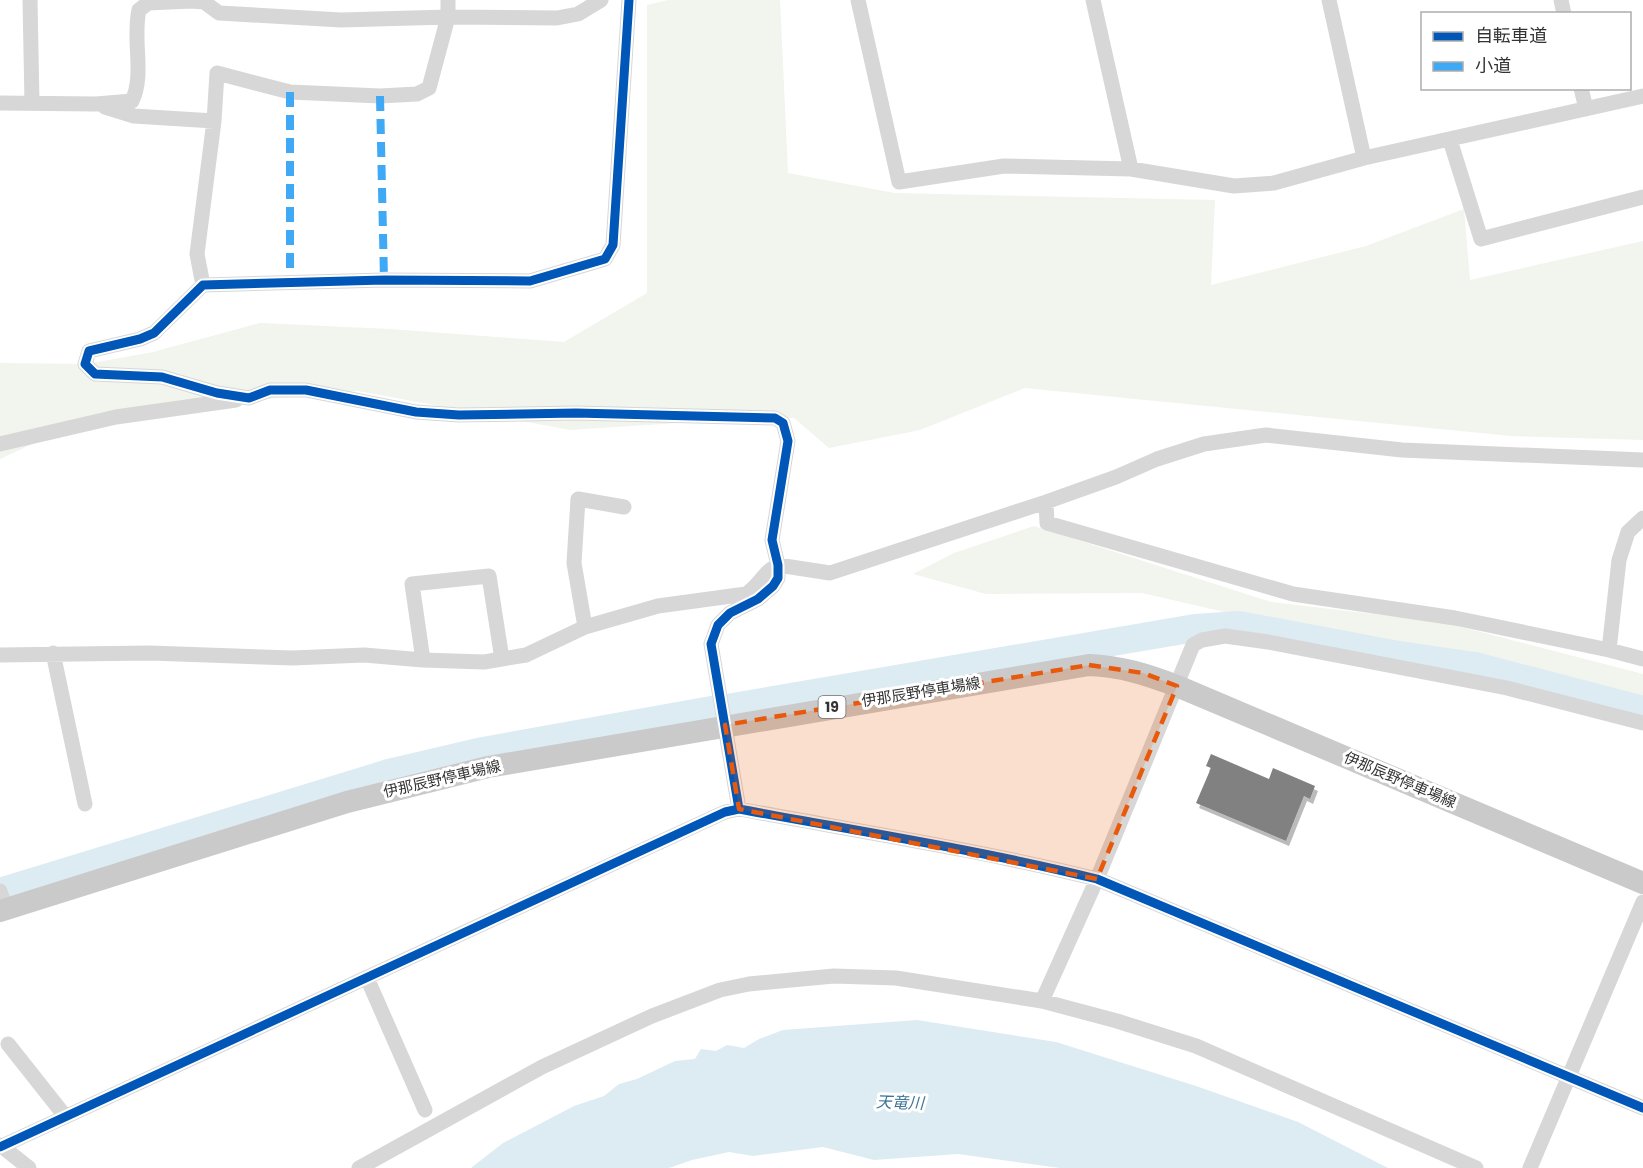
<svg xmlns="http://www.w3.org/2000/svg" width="1643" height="1168" viewBox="0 0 1643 1168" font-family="Poppins,'Noto Sans JP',sans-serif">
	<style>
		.green { fill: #f1f5ed }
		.water { fill: #ddebf3 }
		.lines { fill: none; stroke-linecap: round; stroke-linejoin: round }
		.river { stroke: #ddebf3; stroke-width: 28 }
		.building { fill: #818181; filter: url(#shadow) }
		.minor { stroke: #d7d7d7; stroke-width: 15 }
		.primary { stroke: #cacaca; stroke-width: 22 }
		.quiet { stroke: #3fa9f5; stroke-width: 8; stroke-dasharray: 15 8; stroke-linecap: butt }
		.cycleway-casing { stroke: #fff; stroke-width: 13 }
		.cycleway { stroke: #0057b8; stroke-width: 9 }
		.marked { fill: #e8590c; fill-opacity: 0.2; stroke: #e8590c; stroke-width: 4.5; stroke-dasharray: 12 8; stroke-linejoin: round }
		.labels { text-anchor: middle; stroke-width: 6; stroke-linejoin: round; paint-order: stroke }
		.shield { fill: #fff; stroke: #707070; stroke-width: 1.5 }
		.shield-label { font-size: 14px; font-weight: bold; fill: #333 }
		.street-label { font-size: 15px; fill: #333; stroke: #fff }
		.water-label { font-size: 16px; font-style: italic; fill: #3f7597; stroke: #fff }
	</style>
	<defs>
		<filter id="shadow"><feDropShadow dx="3" dy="5" stdDeviation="0" flood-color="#0004"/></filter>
	</defs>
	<rect width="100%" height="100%" fill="#fff"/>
	<path class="green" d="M 668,0 L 780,0 L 788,173 L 894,193 L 1215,200 L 1211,285 L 1366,246 L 1464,209 L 1470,280 L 1643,241 L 1643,440 L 1511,436 L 1025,388 L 920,430 L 829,448 L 794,418 L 740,419 L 570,430 L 358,391 L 97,414 L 0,459 L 0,363 L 87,364 L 153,352 L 260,323 L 390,329 L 564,342 L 647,293 L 647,5 Z
		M 1034,526 L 1271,602 L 1442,622 L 1643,674 L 1643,702 L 1482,660 L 1328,636 L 1142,593 L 986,594 L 913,574 L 954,553 Z"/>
	<path class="water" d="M 917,1020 L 1056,1042 L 1196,1086 L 1298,1122 L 1388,1168 L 1060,1168 L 958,1154 L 874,1160 L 823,1147 L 753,1156 L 729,1152 L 692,1160 L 669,1168 L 471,1168 L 503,1143 L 574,1106 L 604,1096 L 619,1084 L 637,1079 L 675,1061 L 695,1059 L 701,1049 L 716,1051 L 727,1045 L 744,1048 L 759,1039 L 783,1030 Z"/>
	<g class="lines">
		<path class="river" d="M 727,708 L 1195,628 L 1239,625 L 1393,654 L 1475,666 L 1643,710
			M 0,892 L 389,773 L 483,751 L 717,709"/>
	</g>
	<path class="building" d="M 1211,754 L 1269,779 L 1273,768 L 1315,786 L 1310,799 L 1304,796 L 1286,841 L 1196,803 L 1211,768 L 1206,766 Z"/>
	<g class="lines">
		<path class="minor" d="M 30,0 L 32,103
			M 629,0 L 613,245 L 605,259 L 530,281 L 384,280 L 203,285 L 154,333 L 140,339 L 89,351 L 85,364 L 95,374 L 162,377 L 217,393 L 249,398 L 270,390 L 306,390 L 416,412 L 459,415 L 576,413 L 775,418 L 783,423 L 788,441 L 772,540 L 778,565 L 778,578 L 773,586 L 758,599 L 730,613 L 718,625 L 711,644 L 739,809
			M 858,0 L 899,182 L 1004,166 L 1131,169 L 1234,186 L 1274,183 L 1364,158 L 1643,96
			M 1093,0 L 1131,169
			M 1329,0 L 1364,158
			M 1561,0 L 1564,14
			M 1581,88 L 1586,109
			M 0,103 L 96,104 L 132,101 C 145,74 132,40 139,10 L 148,3 L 192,1 L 204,2 L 219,13 L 341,20 L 448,17 L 557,18 L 578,14 L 601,0
			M 105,107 L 134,116 L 214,121
			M 1450,140 L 1481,239 L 1643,197
			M 203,285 L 197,254 L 214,121 L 217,73 L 290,92 L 380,96 L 417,94 L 429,88 L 448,17 L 448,0
			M 0,444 L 116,417 L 236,400
			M 1046,502 L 1047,523 L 1293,594 L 1455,618 L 1609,650 L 1643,659
			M 585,627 L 574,563 L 578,499 L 624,507
			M 1609,650 L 1619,560 L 1628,532 L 1643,518
			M 53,653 L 85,804
			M 0,655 L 150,653 L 293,658 L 364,655 L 423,660 L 484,662 L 526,655 L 585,627 L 658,606 L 746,594 C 760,585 765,570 778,565 L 830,573 L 1046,502 L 1116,477 L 1157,459 L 1204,444 L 1266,435 L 1402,450 L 1643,460
			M 423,660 L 412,584 L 489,576 L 502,659
			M 0,891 L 6,909
			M 367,978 L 425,1110
			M 1042,1001 L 1097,879 L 1193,645 L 1202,640 L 1225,636 L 1268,642 L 1507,688 L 1643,723
			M 8,1044 L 65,1116
			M 0,1145 L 29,1168
			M 0,1147 L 725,812 L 739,809 C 857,831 980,850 1097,879 L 1643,1108
			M 359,1168 L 542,1067 L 652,1016 L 720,990 L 749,984 L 834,976 L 896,978 L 1042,1001 L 1117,1021 L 1196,1046 L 1476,1168
			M 1530,1168 L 1643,902"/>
		<path class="primary" d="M 0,911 L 347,802 L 488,767 L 1089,665 C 1121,666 1148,675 1177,686 L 1643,883"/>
		<path class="quiet" d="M 290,92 L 290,283
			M 380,96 L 384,280"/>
		<g class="cycleway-casing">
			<path id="cycleway" d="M 629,0 L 613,245 L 605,259 L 530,281 L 384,280 L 203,285 L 154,333 L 140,339 L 89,351 L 85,364 L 95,374 L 162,377 L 217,393 L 249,398 L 270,390 L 306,390 L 416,412 L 459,415 L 576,413 L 775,418 L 783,423 L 788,441 L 772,540 L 778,565 L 778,578 L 773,586 L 758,599 L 730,613 L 718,625 L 711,644 L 739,809
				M 0,1147 L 725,812 L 739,809 C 857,831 980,850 1097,879 L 1643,1108"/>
		</g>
		<use href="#cycleway" class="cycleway"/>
	</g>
	<path class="marked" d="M 1089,665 L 1143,673 L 1177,686 L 1097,879 L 739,809 L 725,725 Z"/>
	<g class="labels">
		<rect class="shield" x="818.5" y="696" width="27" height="22" rx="4.5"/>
		<g class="shield-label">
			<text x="832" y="712">19</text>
		</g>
		<g class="street-label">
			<text transform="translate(921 692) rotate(-9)" y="5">伊那辰野停車場線</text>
			<text transform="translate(442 779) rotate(-13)" y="5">伊那辰野停車場線</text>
			<text transform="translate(1400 780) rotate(23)" y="5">伊那辰野停車場線</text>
		</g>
		<g class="water-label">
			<text transform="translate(900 1102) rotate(2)" y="6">天竜川</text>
		</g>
	</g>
	<rect x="1421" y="12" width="210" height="78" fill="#ffffff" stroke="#adadad" stroke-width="1.5"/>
	<rect x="1433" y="32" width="30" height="9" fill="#0057b8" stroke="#adadad" stroke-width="1.5"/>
	<text x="1475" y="42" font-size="18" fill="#333333">自転車道</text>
	<rect x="1433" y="62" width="30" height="9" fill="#3fa9f5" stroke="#adadad" stroke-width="1.5"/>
	<text x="1475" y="72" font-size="18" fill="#333333">小道</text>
</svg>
